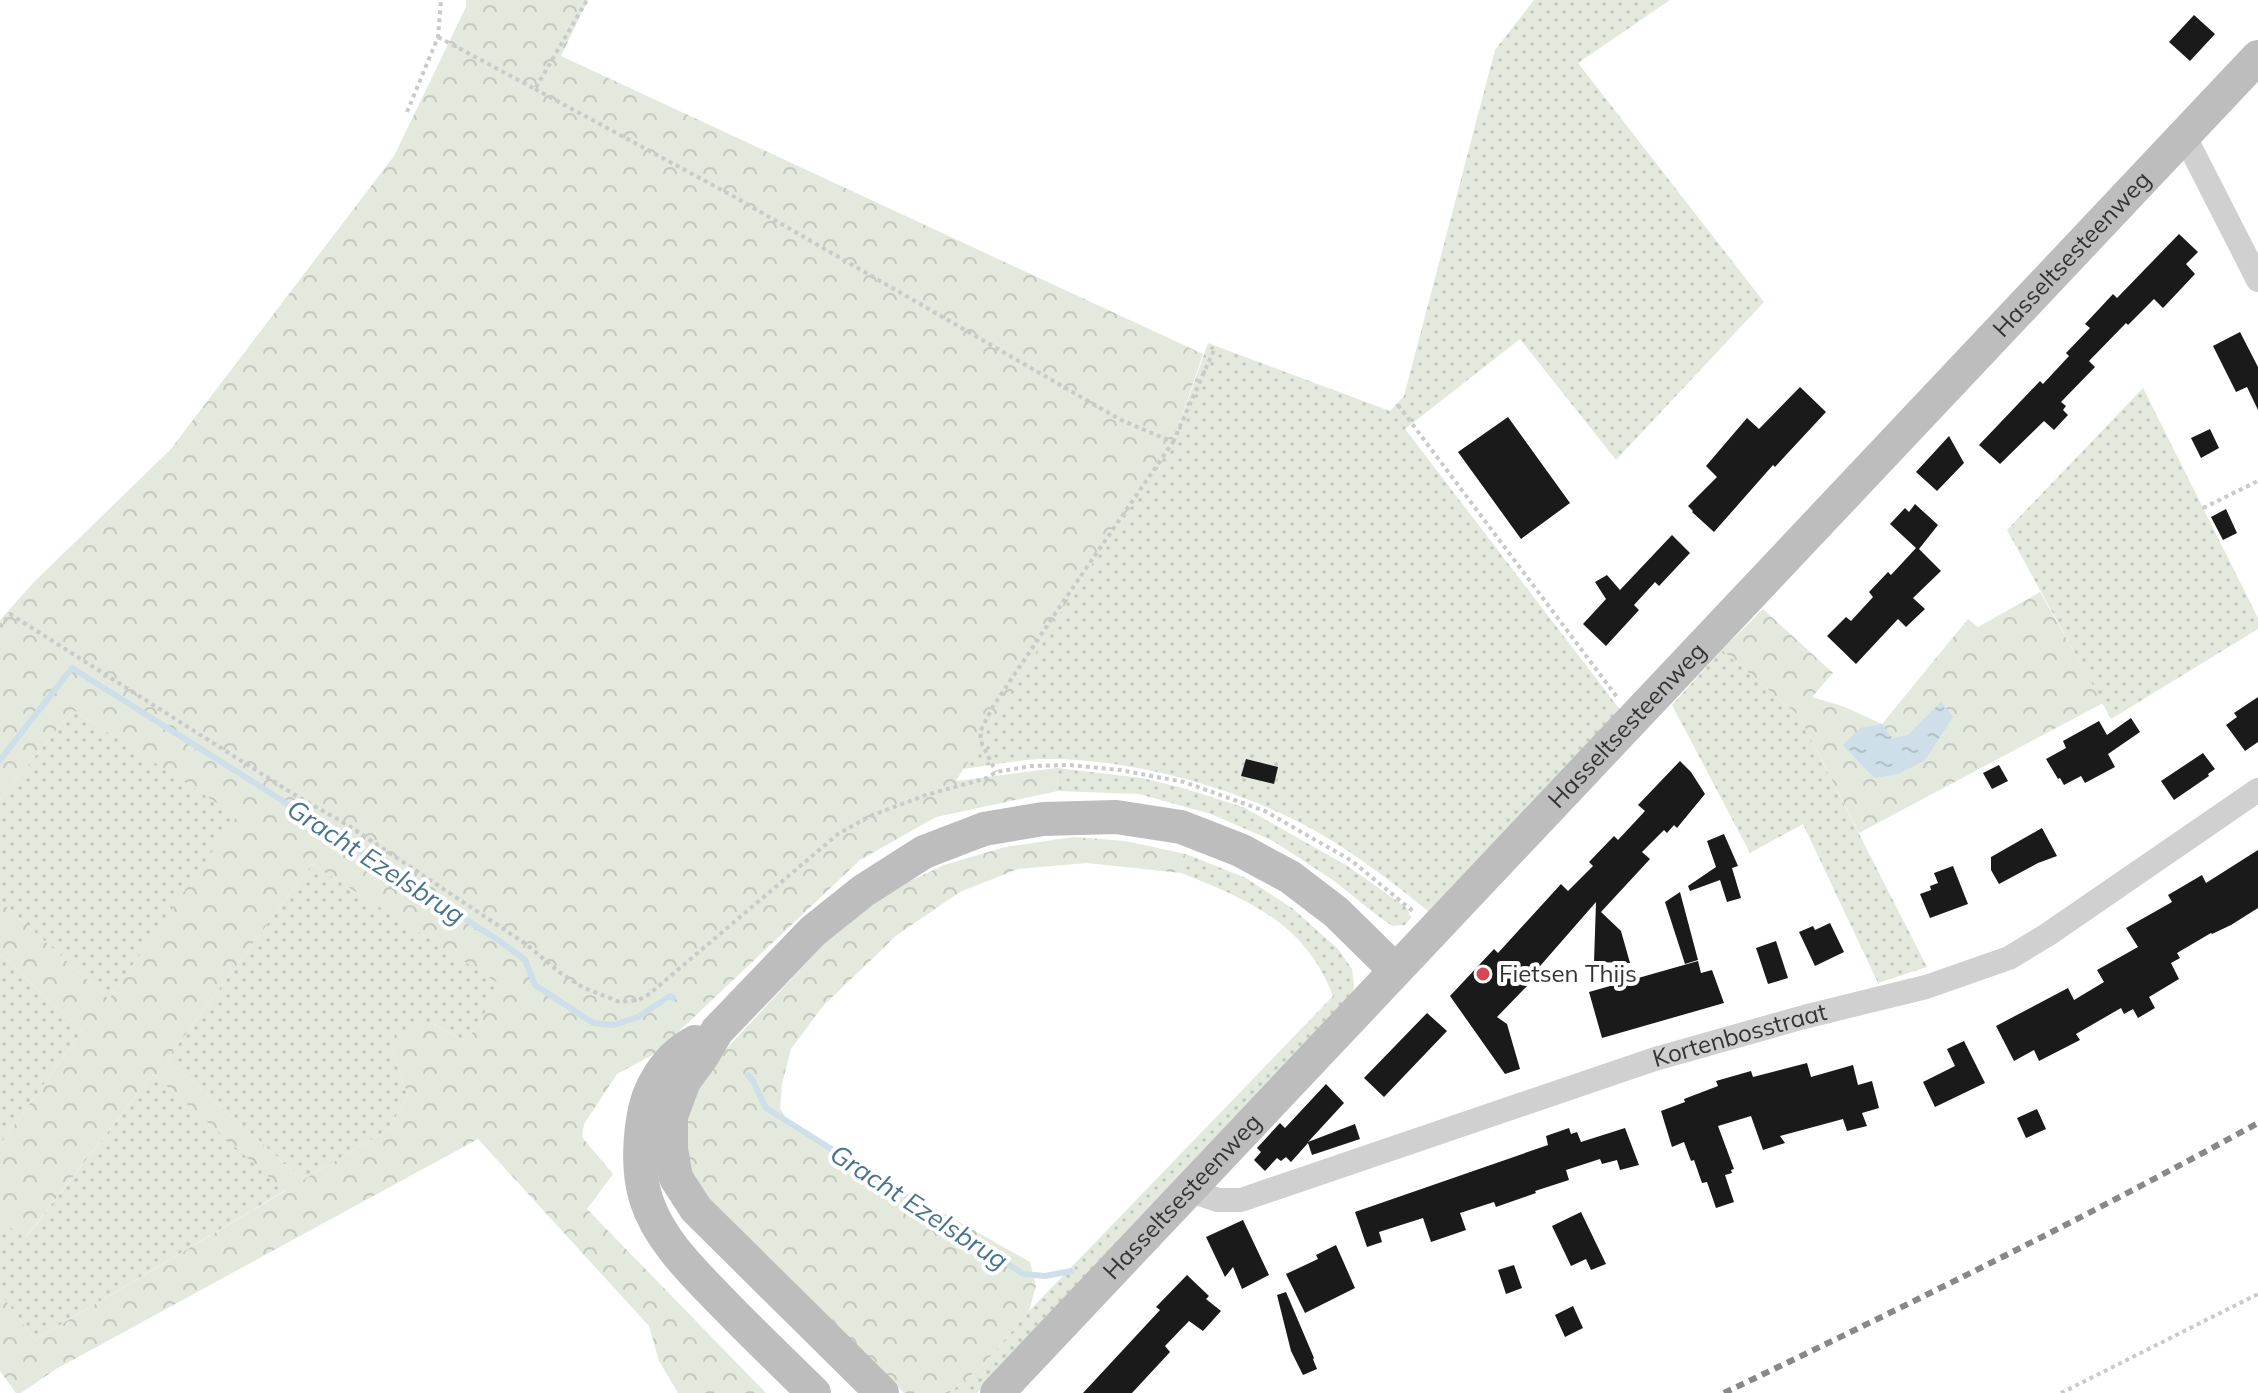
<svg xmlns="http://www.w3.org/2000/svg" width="2258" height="1393" viewBox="0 0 2258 1393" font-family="Mulish,sans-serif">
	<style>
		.grass { fill: url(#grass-dots) }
		.forest { fill: url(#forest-crowns); fill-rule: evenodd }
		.water { fill: url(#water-ripples) }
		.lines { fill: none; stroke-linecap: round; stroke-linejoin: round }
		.stream { stroke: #cedfe9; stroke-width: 6 }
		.building { fill: #1a1a1a }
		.path { stroke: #cacaca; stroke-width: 4; stroke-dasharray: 4 4; stroke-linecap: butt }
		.minor { stroke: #d0d0d0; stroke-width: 24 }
		.secondary { stroke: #bdbdbd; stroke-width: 34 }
		.rail { stroke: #888; stroke-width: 6; stroke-dasharray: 8 6; stroke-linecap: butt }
		.poi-dot { fill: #d64853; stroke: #fff; stroke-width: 3 }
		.labels { text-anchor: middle; stroke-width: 8; stroke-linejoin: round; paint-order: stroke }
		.street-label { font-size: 24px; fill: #333; stroke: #fff }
		.poi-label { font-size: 24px; fill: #333; stroke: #fff; text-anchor: start }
		.water-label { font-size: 26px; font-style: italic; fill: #47738f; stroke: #fff }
	</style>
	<defs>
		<pattern id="grass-dots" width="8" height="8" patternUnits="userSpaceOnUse" patternTransform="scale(2)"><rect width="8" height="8" fill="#e3e9dd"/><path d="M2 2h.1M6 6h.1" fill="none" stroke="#c3c8be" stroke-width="1.8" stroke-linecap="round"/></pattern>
		<pattern id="forest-crowns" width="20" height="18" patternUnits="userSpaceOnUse" patternTransform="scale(2)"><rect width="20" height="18" fill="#e3e9dd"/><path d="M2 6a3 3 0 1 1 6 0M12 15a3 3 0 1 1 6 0" fill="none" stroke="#c3c8be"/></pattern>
		<pattern id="water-ripples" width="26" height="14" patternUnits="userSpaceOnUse" patternTransform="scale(2)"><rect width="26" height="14" fill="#cedfe9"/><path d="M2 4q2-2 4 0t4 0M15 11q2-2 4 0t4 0" fill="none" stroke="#b1c0c8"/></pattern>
	</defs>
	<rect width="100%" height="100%" fill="#fff"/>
	<path class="grass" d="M 1534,0 L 1670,0 L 1578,63 L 1764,302 L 1616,460 L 1520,339 L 1405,429 L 1621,711 L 1433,915 C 1395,884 1356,854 1314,830 C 1239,788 1127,757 1041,759 C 1015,760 988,766 962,769 L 1071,596 L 1173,442 L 1208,343 L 1390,411 L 1404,396 L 1495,50 Z
		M 2143,388 L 2258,618 L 2258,629 L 2111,719 L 2007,530 Z
		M 1722,650 L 1799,716 L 1927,967 L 1878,983 L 1803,824 L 1750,853 L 1672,705 Z
		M 73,710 L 238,816 L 109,999 L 0,901 L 0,799 Z
		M 1057,768 L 1142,778 L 1183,788 L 1243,807 L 1346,865 L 1407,908 L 1411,918 L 1405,925 L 1392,926 L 1374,913 L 1333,880 L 1273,841 L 1211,814 L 1139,794 L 1058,791 Z
		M 1186,854 L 1246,878 L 1292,908 L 1338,949 L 1352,969 L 1354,986 L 1350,1001 L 977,1393 L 949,1393 L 983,1365 L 1029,1311 L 1333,996 C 1305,923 1249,900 1181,873 Z
		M 312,864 L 499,983 L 478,1028 L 463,1040 L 431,1023 L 392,1052 L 408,1095 L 389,1129 L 303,1180 L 167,1059 Z
		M 0,954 L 82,1031 L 0,1145 Z
		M 153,1074 L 286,1190 L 35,1340 L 0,1293 L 0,1220 L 26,1237 Z"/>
	<path class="forest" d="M 466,0 L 588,0 L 561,56 L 1203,354 L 1173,442 L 1071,596 L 956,781 L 1057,768 L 1058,791 L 936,817 L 860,860 L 656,1053 L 617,1074 L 584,1124 L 582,1137 L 613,1174 L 587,1209 L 766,1393 L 678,1393 L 659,1361 L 649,1326 L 478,1139 L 56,1369 L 21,1393 L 16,1393 L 0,1371 L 0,1293 L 35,1340 L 285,1191 L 153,1074 L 25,1238 L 0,1220 L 0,1145 L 82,1031 L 0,954 L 0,901 L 109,999 L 237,816 L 73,710 L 0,799 L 0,620 L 34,582 L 170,450 L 394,156 L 466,7 ZM 312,864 L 498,983 L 478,1028 L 463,1040 L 431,1023 L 396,1032 L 392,1052 L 408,1095 L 389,1129 L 303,1180 L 167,1059 Z
		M 2040,592 L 2103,703 L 1859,833 L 1799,716 L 1722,650 L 1763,609 L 1833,673 L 1812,697 L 1845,707 L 1882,724 L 1968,619 L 1978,627 Z
		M 1074,837 L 1125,841 L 1186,854 L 1181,873 L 1087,863 L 1018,869 L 960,892 L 897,935 L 823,1006 L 791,1049 L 782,1084 L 780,1108 L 792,1128 L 1030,1262 L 1036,1286 L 1029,1311 L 983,1365 L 949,1393 L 904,1393 L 707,1199 L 689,1171 L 683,1113 L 702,1075 L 833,934 L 895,888 L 944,865 L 1005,847 Z"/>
	<path class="water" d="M 1941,702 L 1953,717 L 1924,761 L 1898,774 L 1874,778 L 1843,745 L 1860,728 L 1882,724 L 1892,738 L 1908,735 Z"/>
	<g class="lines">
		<path class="stream" d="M 0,760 L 72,668 L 247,778 L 501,942 L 525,960 L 535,985 L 593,1023 L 614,1025 L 638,1017 L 670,996 L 673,998
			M 748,1075 L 753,1081 L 766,1108 L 941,1218 L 1023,1274 L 1045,1276 L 1071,1271"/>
	</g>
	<path class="building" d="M 2194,15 L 2215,34 L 2190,61 L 2169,42 Z
		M 2179,234 L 2198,252 L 2186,264 L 2195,274 L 2163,308 L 2154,299 L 2128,325 L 2126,323 L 2089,361 L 2095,367 L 2061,402 L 2066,406 L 2063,410 L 2068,415 L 2054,430 L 2044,421 L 2000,464 L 1979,445 L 2040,381 L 2043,384 L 2069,356 L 2066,353 L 2090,328 L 2085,324 L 2113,294 L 2117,298 Z
		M 2240,332 L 2258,367 L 2258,410 L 2247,387 L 2236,392 L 2213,346 Z
		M 1800,387 L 1826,412 L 1786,455 L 1775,467 L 1773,465 L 1714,532 L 1692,512 L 1693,511 L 1688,506 L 1717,477 L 1706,466 L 1747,418 L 1759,429 Z
		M 1508,417 L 1570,503 L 1521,539 L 1458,452 Z
		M 2210,429 L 2219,448 L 2201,458 L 2191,438 Z
		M 1949,436 L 1964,463 L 1937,491 L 1916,472 Z
		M 1915,504 L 1938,525 L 1919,549 L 1941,571 L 1913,598 L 1925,609 L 1906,627 L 1898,619 L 1856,664 L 1827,636 L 1846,617 L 1851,621 L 1873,597 L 1869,592 L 1888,572 L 1891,575 L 1916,548 L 1890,524 L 1905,508 L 1909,512 Z
		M 2226,509 L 2237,533 L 2223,540 L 2211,517 Z
		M 1672,535 L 1690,553 L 1659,586 L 1655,582 L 1634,605 L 1639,610 L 1606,646 L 1583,624 L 1606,599 L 1595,582 L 1607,575 L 1620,590 Z
		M 2258,697 L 2258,742 L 2245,751 L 2226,725 L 2237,717 L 2234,713 Z
		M 2131,718 L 2140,732 L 2108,754 L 2115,767 L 2085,783 L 2081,776 L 2064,785 L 2060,778 L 2058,779 L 2046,759 L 2066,748 L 2063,741 L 2099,721 L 2107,735 Z
		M 2203,753 L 2215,769 L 2208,774 L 2209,776 L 2174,800 L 2161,781 Z
		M 1246,759 L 1278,767 L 1274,784 L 1241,776 Z
		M 1680,761 L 1691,772 L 1705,794 L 1677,828 L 1674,825 L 1667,833 L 1664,830 L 1642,852 L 1650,859 L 1601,912 L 1621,931 L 1630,963 L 1594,962 L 1596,902 L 1527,981 L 1530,983 L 1497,1017 L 1507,1024 L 1520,1069 L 1505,1074 L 1450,996 L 1494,949 L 1498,953 L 1561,884 L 1568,891 L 1593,866 L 1589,862 L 1614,836 L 1618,840 L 1645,811 L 1638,805 Z
		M 1999,765 L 2008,781 L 1992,789 L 1983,773 Z
		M 2042,828 L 2057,856 L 2038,863 L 1999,884 L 1991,870 L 1991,857 Z
		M 1724,834 L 1738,866 L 1732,868 L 1741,898 L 1727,902 L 1720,880 L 1690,891 L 1688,886 L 1716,867 L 1707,841 Z
		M 2258,850 L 2258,908 L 2231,925 L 2212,934 L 2211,933 L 2177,953 L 2180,958 L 2171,963 L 2179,979 L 2149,997 L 2155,1008 L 2138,1018 L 2133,1009 L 2124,1014 L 2121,1008 L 2076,1034 L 2080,1040 L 2039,1061 L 2034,1050 L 2014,1061 L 1996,1026 L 2068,988 L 2074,1000 L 2104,982 L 2097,970 L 2138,947 L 2126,928 L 2172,902 L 2168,895 L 2202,875 L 2206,883 Z
		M 1953,866 L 1968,904 L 1930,918 L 1920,894 L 1931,890 L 1930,886 L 1938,883 L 1934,873 Z
		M 1680,892 L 1698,960 L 1685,964 L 1665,902 Z
		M 1830,923 L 1844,952 L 1815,966 L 1799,932 L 1813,926 L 1815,930 Z
		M 1776,941 L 1788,978 L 1768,984 L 1756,948 Z
		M 1698,961 L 1701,973 L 1712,970 L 1724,1003 L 1602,1038 L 1589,992 Z
		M 1427,1013 L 1447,1031 L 1384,1097 L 1364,1078 Z
		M 1964,1041 L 1985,1083 L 1935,1107 L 1923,1082 L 1955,1066 L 1947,1049 Z
		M 1807,1063 L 1811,1077 L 1853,1065 L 1858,1085 L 1872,1081 L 1879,1108 L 1862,1113 L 1867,1126 L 1847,1131 L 1843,1119 L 1780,1136 L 1785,1143 L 1763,1150 L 1751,1116 L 1718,1126 L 1734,1169 L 1731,1170 L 1732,1173 L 1725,1175 L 1734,1202 L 1716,1208 L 1707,1182 L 1702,1183 L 1694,1160 L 1691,1161 L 1684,1142 L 1672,1147 L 1661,1111 L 1685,1102 L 1684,1099 L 1718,1086 L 1716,1081 L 1751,1071 L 1753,1077 Z
		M 1326,1084 L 1344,1103 L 1308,1142 L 1355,1124 L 1360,1139 L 1312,1155 L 1308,1143 L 1291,1162 L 1286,1157 L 1281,1161 L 1277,1158 L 1265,1171 L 1254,1160 L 1261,1152 L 1257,1148 L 1280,1123 L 1285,1128 Z
		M 2037,1109 L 2046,1129 L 2026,1138 L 2017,1118 Z
		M 1569,1128 L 1571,1134 L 1577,1132 L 1581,1142 L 1625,1128 L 1639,1165 L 1620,1170 L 1617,1160 L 1602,1164 L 1600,1159 L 1566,1170 L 1569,1180 L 1535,1191 L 1536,1193 L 1496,1207 L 1494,1202 L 1460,1213 L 1466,1230 L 1431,1242 L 1423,1218 L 1379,1232 L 1382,1242 L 1367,1247 L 1355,1212 L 1548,1145 L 1546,1136 Z
		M 1581,1212 L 1606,1264 L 1591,1270 L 1586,1259 L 1571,1266 L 1552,1226 Z
		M 1243,1220 L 1269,1275 L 1242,1289 L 1233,1267 L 1225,1277 L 1206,1237 Z
		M 1336,1245 L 1355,1288 L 1305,1313 L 1286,1274 L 1318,1259 L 1316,1255 Z
		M 1514,1265 L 1522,1288 L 1506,1294 L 1498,1270 Z
		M 1187,1275 L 1209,1296 L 1206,1299 L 1221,1311 L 1203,1331 L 1189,1321 L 1165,1346 L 1170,1352 L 1132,1393 L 1083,1393 L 1160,1310 L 1156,1307 Z
		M 1286,1292 L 1314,1358 L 1313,1359 L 1317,1369 L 1303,1375 L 1291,1351 L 1277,1295 Z
		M 1573,1306 L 1583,1328 L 1565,1337 L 1555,1315 Z"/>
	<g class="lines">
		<path class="path" d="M 438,37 L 535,89 L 587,0
			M 535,89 L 733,196 L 1121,420 L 1173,442 L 1063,602 L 992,708 L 980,732 L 982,744 L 996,772
			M 407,112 L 438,37 L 441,0
			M 1398,405 L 1617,697
			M 1173,442 L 1214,350
			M 2203,508 L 2258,481
			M 0,627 L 10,614 L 295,795 L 346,824 L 526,944 L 559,972 L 584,988 L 620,1002 L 638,1000 L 648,995 L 838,834 L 870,816 L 926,795 L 987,778 L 996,772 L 1031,766 L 1070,765 L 1120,770 L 1184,782 L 1265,811 L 1352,861 L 1414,912
			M 2061,1393 L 2258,1294"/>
		<g class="minor">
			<path d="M 2184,135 L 2258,280"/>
			<path id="s1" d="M 1188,1190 L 1218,1200 L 1241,1200 L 1655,1059 L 1804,1017 L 1926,987 L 2009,958 L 2047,935 L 2258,790"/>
		</g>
		<g class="secondary">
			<path d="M 695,1042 C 666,1057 647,1089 643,1120 C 639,1147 638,1173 646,1199 C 659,1240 693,1272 722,1302 C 752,1333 783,1363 814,1393"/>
			<path d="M 882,1393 L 696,1209 L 676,1178 L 671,1149 L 671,1116 L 684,1081 L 703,1055 L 717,1031 L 813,931 L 863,891 L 924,852 L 984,829 L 1043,819 L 1116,817 L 1181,827 L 1240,850 L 1290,877 L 1336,912 L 1395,970"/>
			<path id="s2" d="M 997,1393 L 2258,57"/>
		</g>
		<path class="rail" d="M 1724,1393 C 1904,1307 2083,1219 2258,1123"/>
	</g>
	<circle class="poi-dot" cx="1483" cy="974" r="8"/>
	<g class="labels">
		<g class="street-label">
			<text dy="8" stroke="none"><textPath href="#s2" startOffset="1566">Hasseltsesteenweg</textPath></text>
			<text dy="8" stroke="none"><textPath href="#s2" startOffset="918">Hasseltsesteenweg</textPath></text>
			<text dy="8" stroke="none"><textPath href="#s1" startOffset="580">Kortenbosstraat</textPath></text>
			<text dy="8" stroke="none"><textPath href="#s2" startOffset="270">Hasseltsesteenweg</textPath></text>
		</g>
		<g class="poi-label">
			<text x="1499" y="982">Fietsen Thijs</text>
		</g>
		<g class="water-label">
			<text transform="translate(376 862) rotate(33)" y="9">Gracht Ezelsbrug</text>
			<text transform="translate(919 1207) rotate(33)" y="9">Gracht Ezelsbrug</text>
		</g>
	</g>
</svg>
